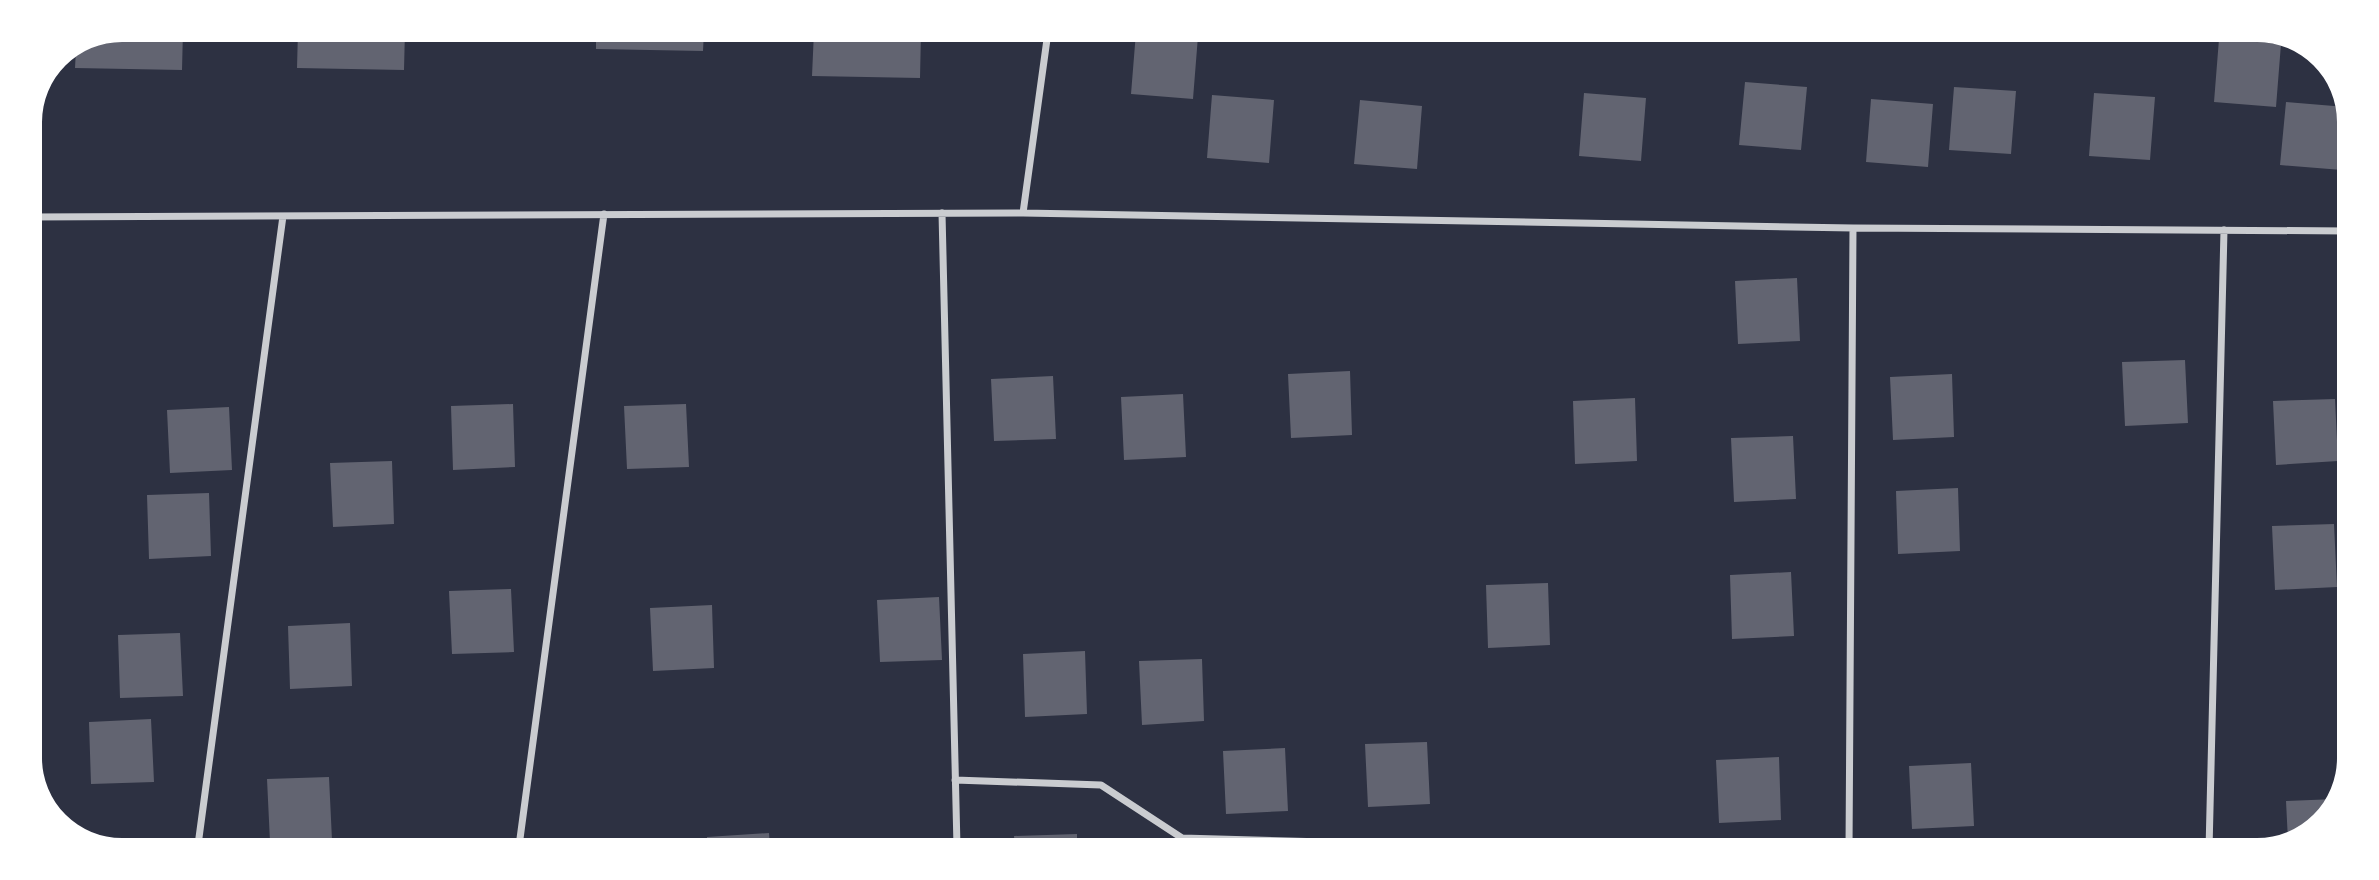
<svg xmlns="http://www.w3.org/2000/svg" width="2379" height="880" viewBox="0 0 2379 880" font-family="Georgia,serif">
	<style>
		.building { fill: #626471 }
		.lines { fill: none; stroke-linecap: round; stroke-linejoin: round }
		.minor { stroke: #caccd0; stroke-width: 7 }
	</style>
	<rect width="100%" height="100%" fill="#2d3142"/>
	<path class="building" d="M 122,30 L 183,30 L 182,70 L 75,68 L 76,49 Z
		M 298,30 L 405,30 L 404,70 L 297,68 Z
		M 596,31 L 704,31 L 703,51 L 596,49 Z
		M 814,31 L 921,32 L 920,78 L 812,76 Z
		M 1136,32 L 1198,36 L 1193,99 L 1131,94 Z
		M 2219,39 L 2281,44 L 2276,107 L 2214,102 Z
		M 1745,82 L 1807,87 L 1801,150 L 1739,145 Z
		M 1954,87 L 2016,91 L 2011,154 L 1949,150 Z
		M 1584,93 L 1646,98 L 1641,161 L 1579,156 Z
		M 2094,93 L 2155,97 L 2150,160 L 2089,156 Z
		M 1212,95 L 1274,100 L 1269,163 L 1207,158 Z
		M 1871,99 L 1933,104 L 1928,167 L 1866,162 Z
		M 1360,100 L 1422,106 L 1417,169 L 1354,164 Z
		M 2286,102 L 2346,107 L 2342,170 L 2280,165 Z
		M 1797,278 L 1800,341 L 1738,344 L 1735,281 Z
		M 2185,360 L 2188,423 L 2125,426 L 2122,362 Z
		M 1350,371 L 1352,435 L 1291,438 L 1288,374 Z
		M 1952,374 L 1954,437 L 1893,440 L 1890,377 Z
		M 1053,376 L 1056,439 L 994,441 L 991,379 Z
		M 1183,394 L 1186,457 L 1124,460 L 1121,397 Z
		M 1635,398 L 1637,461 L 1575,464 L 1573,401 Z
		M 2335,399 L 2338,461 L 2276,465 L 2273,401 Z
		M 513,404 L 515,467 L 453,470 L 451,406 Z
		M 686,404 L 689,467 L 627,469 L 624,406 Z
		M 229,407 L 232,470 L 170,473 L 167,410 Z
		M 1793,436 L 1796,499 L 1734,502 L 1731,438 Z
		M 392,461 L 394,524 L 333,527 L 330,463 Z
		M 1958,488 L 1960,551 L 1898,554 L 1896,491 Z
		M 209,493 L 211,556 L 149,559 L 147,495 Z
		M 2334,524 L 2337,587 L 2275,590 L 2272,526 Z
		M 1791,572 L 1794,636 L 1732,639 L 1730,575 Z
		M 1548,583 L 1550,645 L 1488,648 L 1486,585 Z
		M 511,589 L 514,652 L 452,654 L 449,591 Z
		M 939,597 L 942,660 L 880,662 L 877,600 Z
		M 712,605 L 714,668 L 653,671 L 650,608 Z
		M 350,623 L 352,686 L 290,689 L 288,626 Z
		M 180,633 L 183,696 L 120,698 L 118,635 Z
		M 1085,651 L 1087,714 L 1025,717 L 1023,654 Z
		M 1202,659 L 1204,721 L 1142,725 L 1139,661 Z
		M 151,719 L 154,782 L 91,784 L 89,722 Z
		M 1427,742 L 1430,804 L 1368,807 L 1365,744 Z
		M 1285,748 L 1288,811 L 1226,814 L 1223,751 Z
		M 1779,757 L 1781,820 L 1719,823 L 1716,760 Z
		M 1971,763 L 1974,826 L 1912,829 L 1909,766 Z
		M 329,777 L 332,840 L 270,842 L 267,779 Z
		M 2336,799 L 2309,835 L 2288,841 L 2286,801 Z
		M 769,833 L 770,847 L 707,847 L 707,837 Z
		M 1077,834 L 1077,848 L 1015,847 L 1014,836 Z"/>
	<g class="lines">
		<path class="minor" d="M 942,213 L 957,847
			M 1023,213 L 1048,32
			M 30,217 L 1023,213 L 1853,228 L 2348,231
			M 955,780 L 1101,785 L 1182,838 L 1545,848
			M 198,845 L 283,216
			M 519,846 L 604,214
			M 1849,849 L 1853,228
			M 2209,850 L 2224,230"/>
	</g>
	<path d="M0 0H2379V880H0ZM122 42H2257A80 80 0 0 1 2337 122V758A80 80 0 0 1 2257 838H122A80 80 0 0 1 42 758V122A80 80 0 0 1 122 42Z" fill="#fff" fill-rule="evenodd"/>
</svg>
